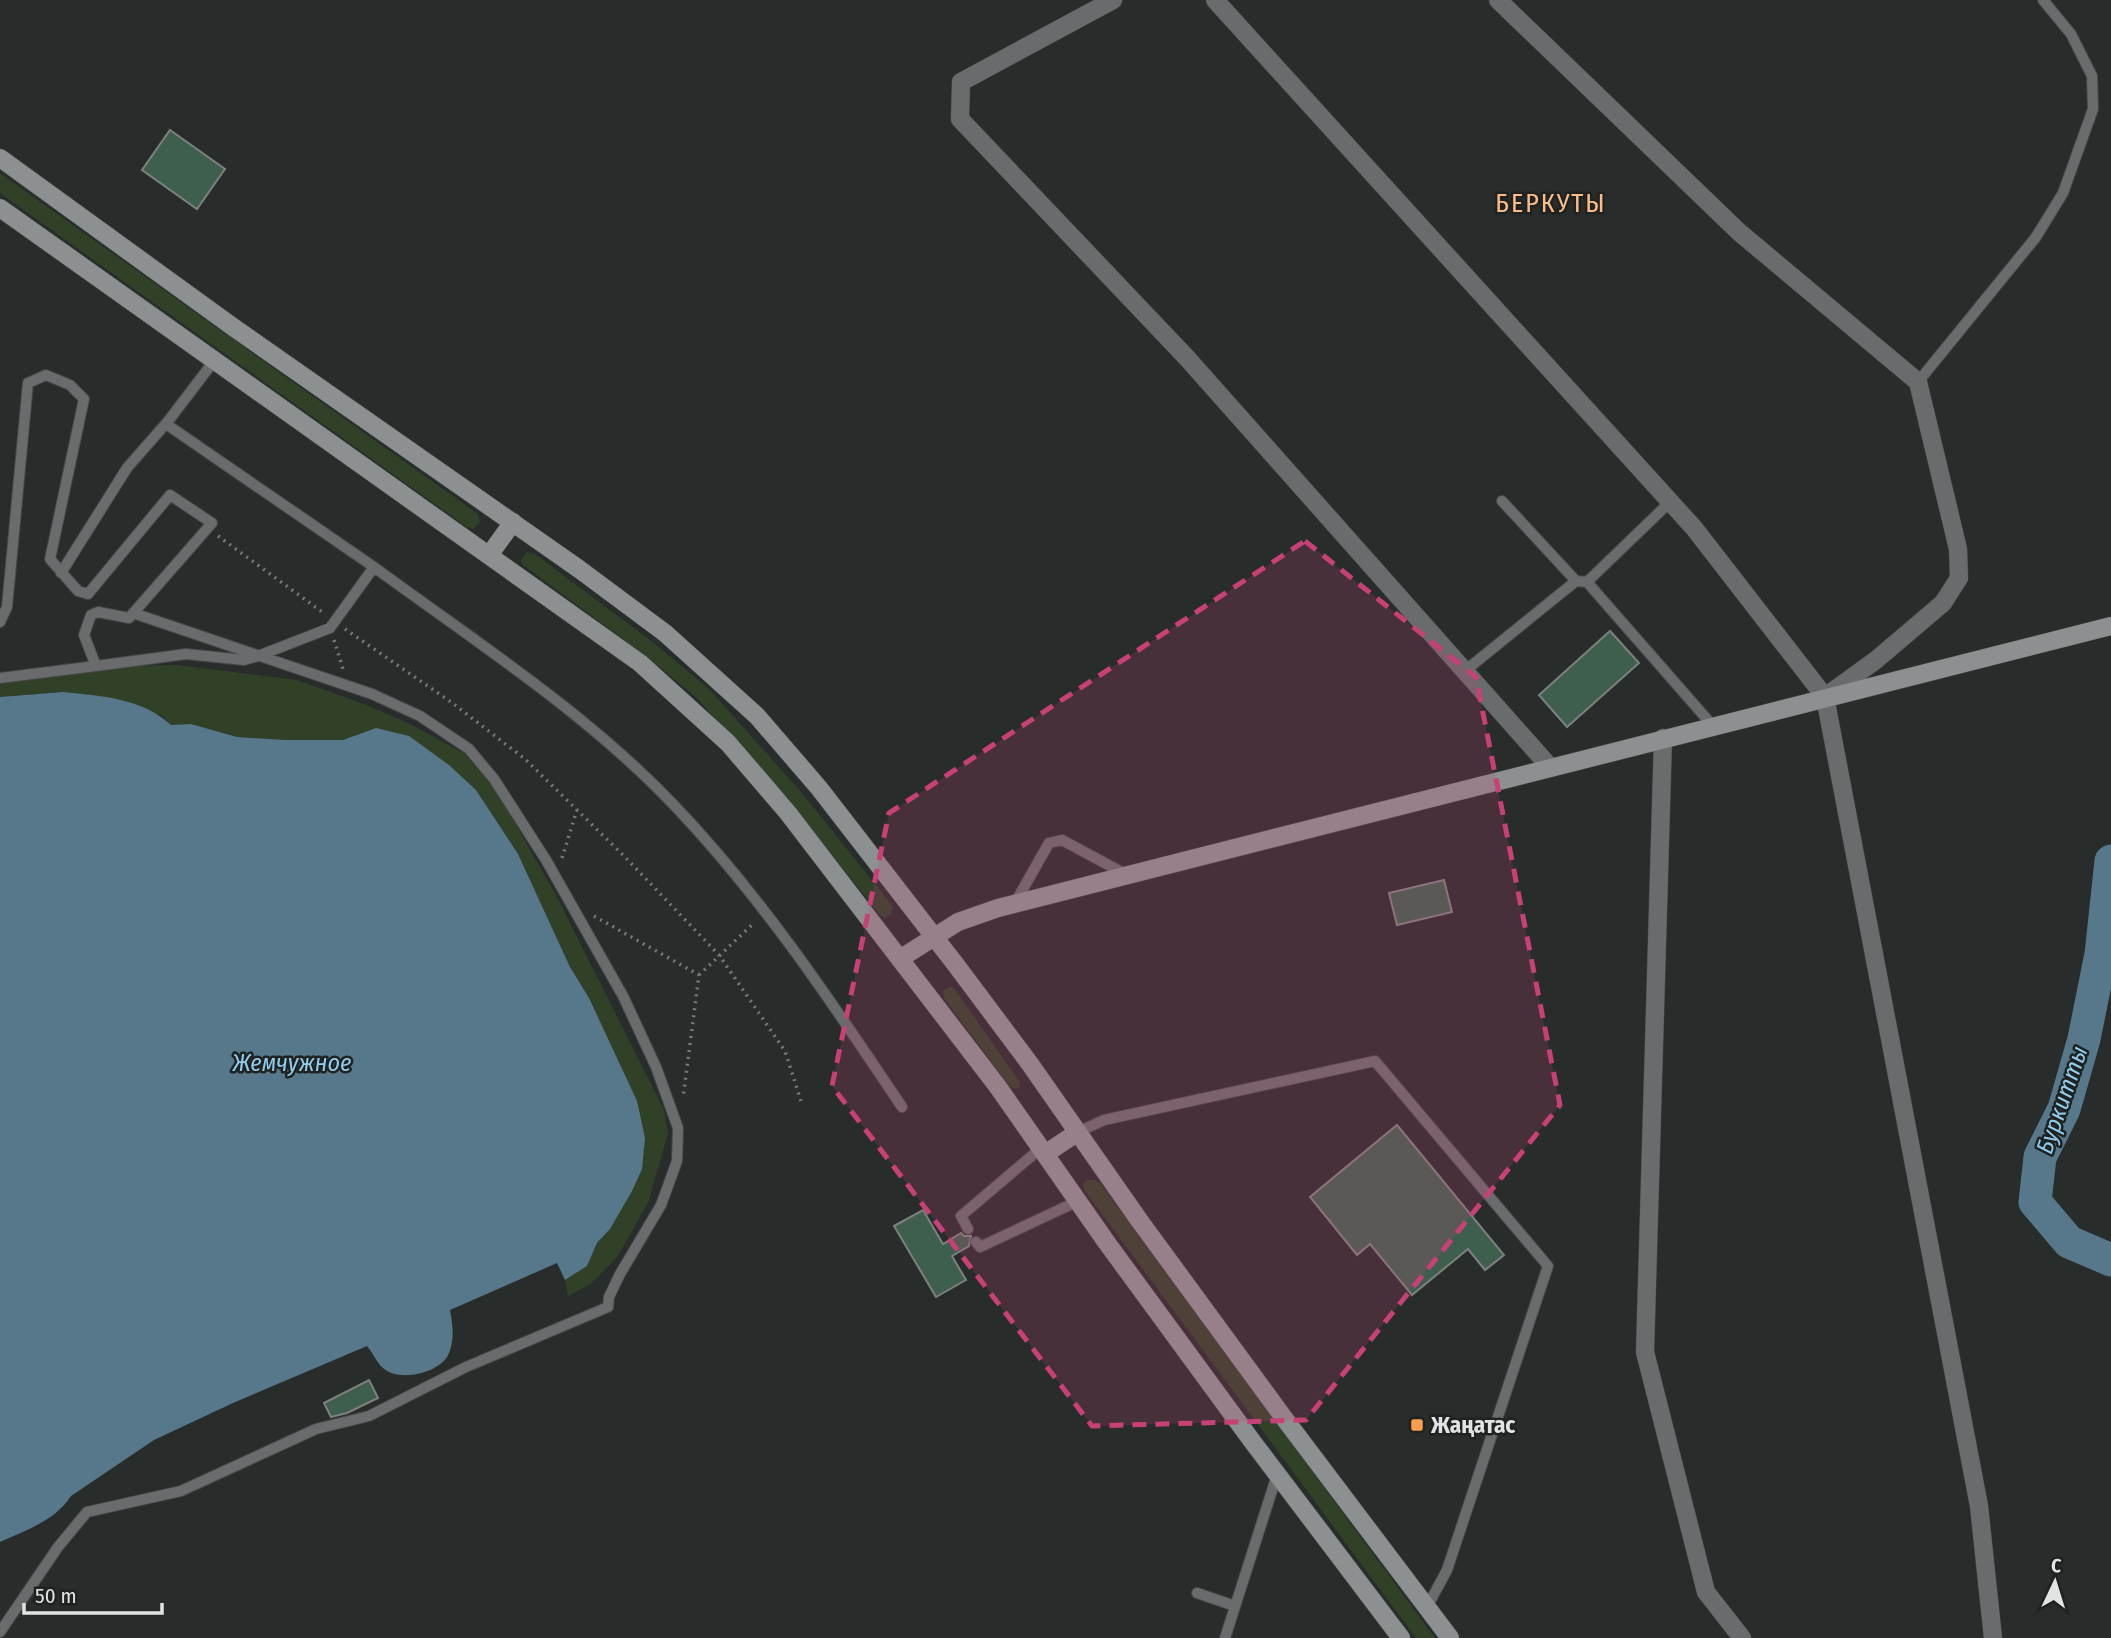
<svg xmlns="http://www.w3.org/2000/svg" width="2111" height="1638" viewBox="0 0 2111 1638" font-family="'Fira Sans Condensed',sans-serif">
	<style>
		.green { fill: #314128 }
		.water { fill: #57788a }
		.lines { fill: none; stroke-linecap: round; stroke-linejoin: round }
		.river { stroke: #57788a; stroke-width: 33 }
		.building { fill: #3f5f4e; stroke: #7c817e; stroke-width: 2 }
		.lane-casing { stroke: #464948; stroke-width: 12 }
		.street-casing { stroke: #464948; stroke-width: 19 }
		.secondary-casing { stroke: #464948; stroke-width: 19 }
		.path { stroke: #777a79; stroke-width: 3.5; stroke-dasharray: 2 5; stroke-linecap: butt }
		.lane { stroke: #696b6c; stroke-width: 10 }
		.street { stroke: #696b6c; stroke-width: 18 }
		.secondary { stroke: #8c9090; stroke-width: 18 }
		.marked { fill: #c84176; fill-opacity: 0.2; stroke: #c84176; stroke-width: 5; stroke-dasharray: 14 9; stroke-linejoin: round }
		.poi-dot { fill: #f99f4d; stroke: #1e2322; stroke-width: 2.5 }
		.labels { text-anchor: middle; stroke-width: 5; stroke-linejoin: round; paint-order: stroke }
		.poi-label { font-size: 23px; font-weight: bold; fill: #e1e4e3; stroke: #1e2322; text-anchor: start }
		.water-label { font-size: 24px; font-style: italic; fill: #91ccee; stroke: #1e2322 }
		.quarter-label { font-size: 26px; letter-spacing: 2px; fill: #fcbc88; stroke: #1e2322 }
	</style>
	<rect width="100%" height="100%" fill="#282c2b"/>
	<path class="green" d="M 0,173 L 478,514 L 480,522 L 473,529 L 467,527 L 0,193 Z
		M 527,552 L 535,554 L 654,643 L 708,688 L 802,793 L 891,904 L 893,908 L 890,915 L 885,918 L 881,916 L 792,805 L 696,697 L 645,655 L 523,565 L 521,560 Z
		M 177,665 L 297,680 L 364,704 L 410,724 L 465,754 L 498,793 L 557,897 L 664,1110 L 668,1134 L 648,1203 L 617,1257 L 592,1283 L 568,1296 L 565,1280 L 587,1266 L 597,1243 L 610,1229 L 645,1138 L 636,1101 L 589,998 L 570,967 L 518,854 L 476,790 L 409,736 L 376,728 L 343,740 L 285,740 L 237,737 L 191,724 L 171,725 L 161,715 L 63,692 L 0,697 L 0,678 L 96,666 Z
		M 950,987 L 954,988 L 1019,1081 L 1020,1087 L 1017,1089 L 1010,1087 L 944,998 L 943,991 Z
		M 1087,1180 L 1094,1180 L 1100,1183 L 1435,1638 L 1416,1638 L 1085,1191 L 1083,1184 Z"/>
	<path class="water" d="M 63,692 C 101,696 142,698 171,725 L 191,724 L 237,737 L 285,740 L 343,740 L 376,728 L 409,736 L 449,765 L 476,790 L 518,854 L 570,967 L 589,998 L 637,1101 L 645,1138 L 642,1169 L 632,1191 L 610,1229 L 597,1243 L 587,1266 L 565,1280 L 557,1263 L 450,1310 C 453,1325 455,1343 447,1357 C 436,1374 398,1382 383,1368 C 377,1363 373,1353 367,1346 L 233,1403 L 154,1440 L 71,1496 C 56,1520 25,1531 0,1542 L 0,697 Z"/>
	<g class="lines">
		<path class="river" d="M 2111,861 L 2101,954 L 2084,1039 L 2064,1109 L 2040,1157 L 2035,1202 L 2069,1242 L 2111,1260"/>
	</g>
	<path class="building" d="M 170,130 L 225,169 L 197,209 L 142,170 Z
		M 1610,631 L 1639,663 L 1567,727 L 1539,695 Z
		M 1444,880 L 1452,912 L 1397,925 L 1389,893 Z
		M 1397,1125 L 1504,1255 L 1485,1270 L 1468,1249 L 1412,1295 L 1370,1244 L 1357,1255 L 1310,1197 Z
		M 923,1210 L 943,1244 L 961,1233 L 964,1236 L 971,1236 L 969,1246 L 952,1256 L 966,1280 L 936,1297 L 894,1226 Z
		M 369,1380 L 378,1398 L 347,1413 L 331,1417 L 324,1403 Z"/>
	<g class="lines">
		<g class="lane-casing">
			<path id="lane" d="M 1918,382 L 2036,237 L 2063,193 L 2093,109 L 2092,76 L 2071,34 L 2043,0
				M 1502,501 L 1576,581
				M 1670,502 L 1587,582 L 1713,726
				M 374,567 C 476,642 585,712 673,804 C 761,896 831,1001 902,1107
				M 61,573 L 127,468 L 169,420 L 214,361
				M 0,622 L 7,607 L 28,383 L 46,375 L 70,385 L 84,399 L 50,559 L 78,591 L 88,594 L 170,495 L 212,523 L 129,618 L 98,612 L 91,615 L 84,635 L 96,666 L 0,678
				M 96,666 L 186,654 L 244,660 L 258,656 L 330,628 L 374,567 L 166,424
				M 1466,670 L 1576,581 L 1587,582
				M 1015,903 L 1049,843 L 1062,840 L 1127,875
				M 1078,1132 L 1104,1120 L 1375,1061 L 1548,1266 L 1447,1570 L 1427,1607
				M 968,1229 L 961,1216 L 1041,1148
				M 976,1242 L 980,1247 L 1078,1201
				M 1197,1593 L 1235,1606
				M 0,1632 L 58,1547 L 87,1512 L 181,1491 L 316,1429 L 369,1416 L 466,1367 L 608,1307 L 609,1297 L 620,1274 L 661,1205 L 677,1161 L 678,1128 L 656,1067 L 623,996 L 546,860 L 494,779 L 469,749 L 420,716 L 372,694 L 133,613
				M 1225,1638 L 1277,1475"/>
		</g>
		<g class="street-casing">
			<path id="street" d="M 1113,0 L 961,82 L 960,119 L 1187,358 L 1550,767
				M 1215,0 L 1694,528 L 1825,697 L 1979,1506 L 1993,1638
				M 1498,0 L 1739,232 L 1918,382 L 1958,549 L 1959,578 L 1943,603 L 1876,660 L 1825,697
				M 1663,738 L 1645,1352 L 1706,1592 L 1742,1638"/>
		</g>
		<g class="secondary-casing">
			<path id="secondary" d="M 0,158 L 233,327 L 579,569 L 665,633 L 757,716 L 819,788 L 956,965 L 1030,1064 L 1139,1220 L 1284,1418 L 1450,1638
				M 0,208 L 640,663 L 728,743 L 788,813 L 998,1087 L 1107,1243 L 1252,1441 L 1401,1638
				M 490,554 L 513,522
				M 901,958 L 958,922 L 998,908 L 2111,626
				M 1045,1154 L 1078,1132"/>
		</g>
		<path class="path" d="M 218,536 L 325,614
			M 345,629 L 451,702 L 525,759 L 623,855 L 719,955 L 785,1051 L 801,1101
			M 334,640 L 343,669
			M 562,858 L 577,810
			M 594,916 L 699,975 L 683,1098
			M 699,975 L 755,922"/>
		<use href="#lane" class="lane"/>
		<use href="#street" class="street"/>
		<use href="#secondary" class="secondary"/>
	</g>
	<path class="marked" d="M 1305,541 L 1476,677 L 1560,1105 L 1306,1420 L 1092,1426 L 832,1086 L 889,813 Z"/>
	<rect class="poi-dot" x="1410" y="1418" width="14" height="14" rx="3.5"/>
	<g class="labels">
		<g class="poi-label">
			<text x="1431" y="1433">Жаңатас</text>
		</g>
		<g class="water-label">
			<text x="292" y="1071">Жемчужное</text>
			<text transform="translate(2062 1100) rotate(-71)" y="8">Буркитты</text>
		</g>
		<g class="quarter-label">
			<text x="1551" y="212">БЕРКУТЫ</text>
		</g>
	</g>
	<g transform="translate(2055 1582) rotate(4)" stroke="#1e2322" stroke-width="5" paint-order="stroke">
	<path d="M0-5L12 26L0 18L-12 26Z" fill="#e1e4e3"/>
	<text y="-10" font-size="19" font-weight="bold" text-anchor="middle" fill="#e1e4e3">С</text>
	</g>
	<path d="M24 1603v10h138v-10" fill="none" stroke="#e1e4e3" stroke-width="3.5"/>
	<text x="35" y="1603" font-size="21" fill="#e1e4e3" stroke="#1e2322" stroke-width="5" paint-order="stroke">50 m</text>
</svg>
